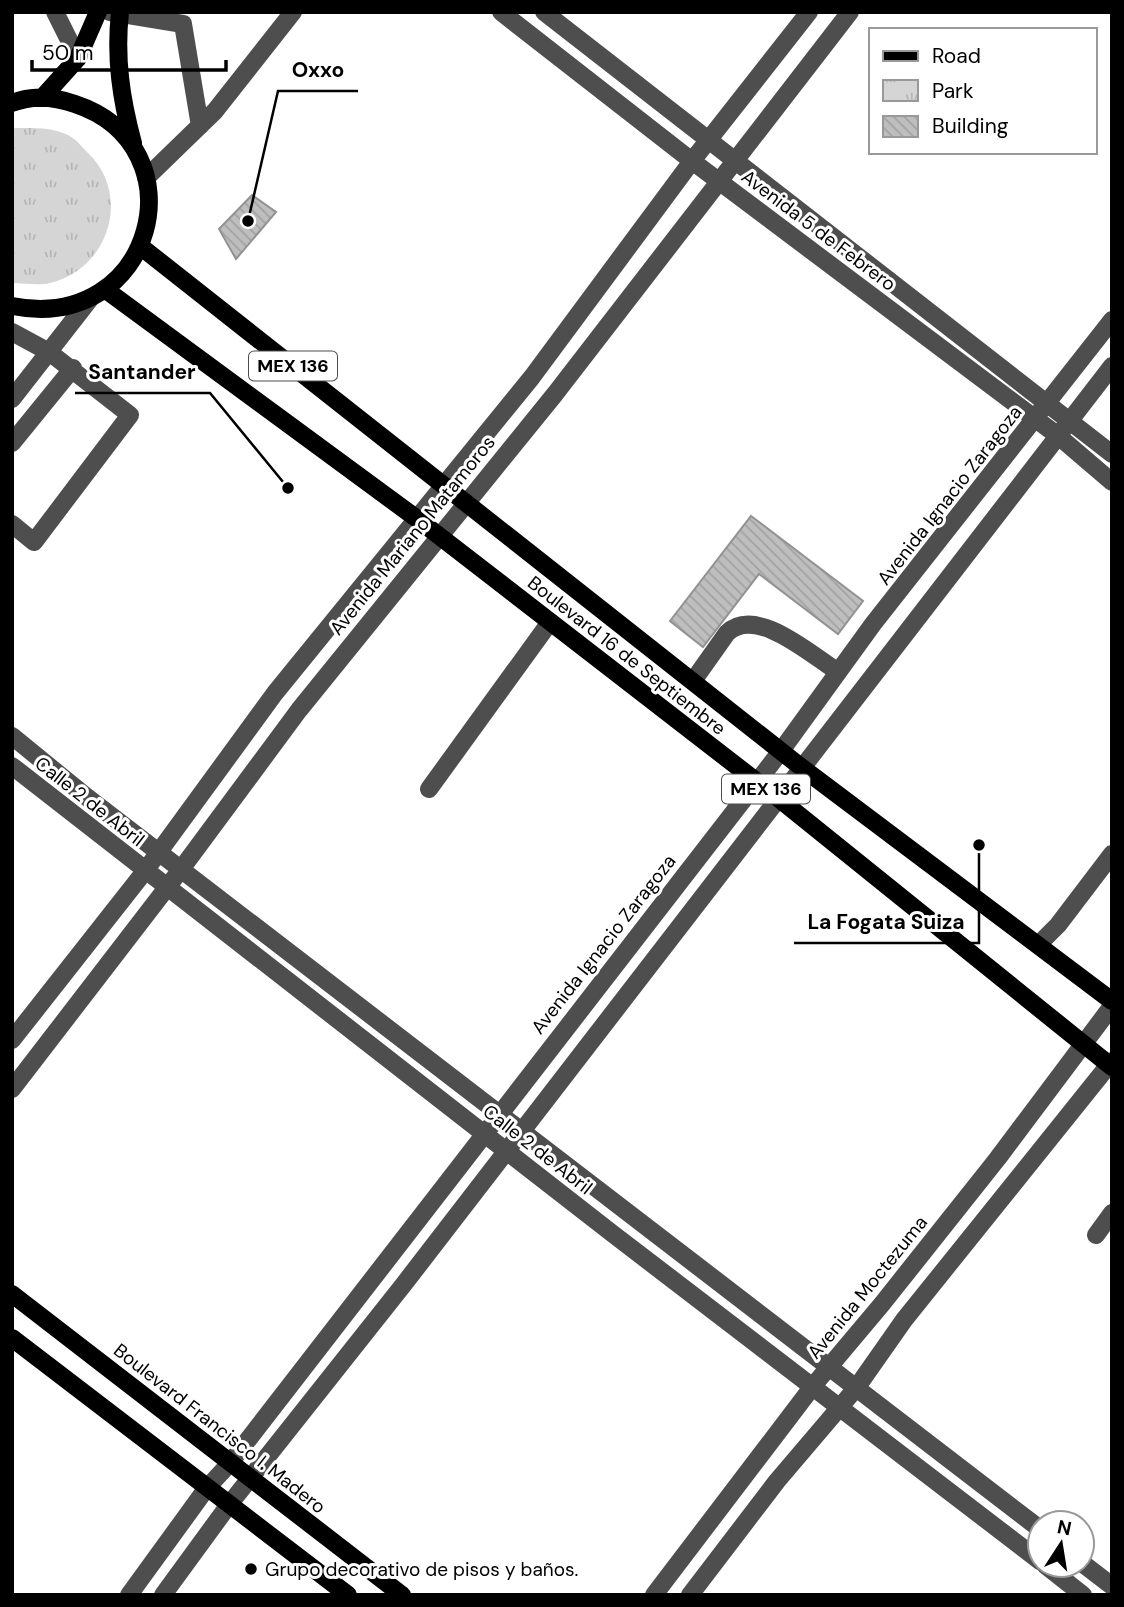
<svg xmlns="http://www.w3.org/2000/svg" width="1124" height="1607" viewBox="0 0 1124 1607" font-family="'DM Sans',sans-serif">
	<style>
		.park { fill: url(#park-tufts) }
		.building { fill: url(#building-back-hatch); stroke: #929292; stroke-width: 2 }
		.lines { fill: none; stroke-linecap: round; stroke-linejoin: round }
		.minor { stroke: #4e4e4e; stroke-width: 18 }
		.major { stroke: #000; stroke-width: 18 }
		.poi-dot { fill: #000; stroke: #fff; stroke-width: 2.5 }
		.labels { text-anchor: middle; stroke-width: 6; stroke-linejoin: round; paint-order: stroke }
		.shield { fill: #fff; stroke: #4c4c4c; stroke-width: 2 }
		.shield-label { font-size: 18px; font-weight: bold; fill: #000 }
		.street-label { font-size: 19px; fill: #000; stroke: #fff }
		.poi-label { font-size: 19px; fill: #000; stroke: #fff; text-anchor: start }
		.leader { fill: none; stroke: #000; stroke-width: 2.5 }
		.callout-dot { fill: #000; stroke: #fff; stroke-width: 2.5 }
		.callout-label { font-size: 21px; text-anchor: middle; font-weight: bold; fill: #000; stroke: #fff; stroke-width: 6; stroke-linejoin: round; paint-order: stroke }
	</style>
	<defs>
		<pattern id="park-tufts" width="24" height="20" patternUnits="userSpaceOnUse" patternTransform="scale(1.75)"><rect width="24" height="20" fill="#d5d5d5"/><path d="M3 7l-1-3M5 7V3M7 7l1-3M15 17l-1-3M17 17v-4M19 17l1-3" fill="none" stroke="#b5b5b5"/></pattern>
		<pattern id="building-back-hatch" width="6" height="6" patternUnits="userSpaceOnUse" patternTransform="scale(1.75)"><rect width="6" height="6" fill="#bebebe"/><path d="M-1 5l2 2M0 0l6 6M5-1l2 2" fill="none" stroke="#a2a2a2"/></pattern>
	</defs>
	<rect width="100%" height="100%" fill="#fff"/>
	<path class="park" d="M 15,128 C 34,128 51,127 68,135 C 76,139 82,147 88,153 C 132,195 109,269 50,283 C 38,286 24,283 12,283 L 12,130 Z"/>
	<path class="building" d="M 252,195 L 276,212 L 236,259 L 219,229 Z
		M 751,516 L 863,601 L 838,634 L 759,574 L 703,647 L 670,621 Z"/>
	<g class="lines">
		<path class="minor" d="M 55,12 L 78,58
			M 110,12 L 183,24 L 200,126
			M 501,12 L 692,161 L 1057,435 L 1112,482
			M 544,12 L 1112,454
			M 146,178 L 215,111 L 293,12
			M 12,332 L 49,352 L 130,415 L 34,542 L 12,524
			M 12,399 L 90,299
			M 12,443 L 73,368
			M 693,681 L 727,633 C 756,605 811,655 837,671
			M 12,736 L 88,798 L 1040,1529
			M 12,766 L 613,1234 L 1040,1561
			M 429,789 L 550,622
			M 1039,944 L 1058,925 L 1112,854
			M 12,1040 L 145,871 L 275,693 L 532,377 L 692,161 L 809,12
			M 12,1089 L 182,868 L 299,710 L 555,394 L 850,12
			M 1096,1235 L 1112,1213
			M 1082,1563 L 1112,1586
			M 1045,1565 L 1083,1595
			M 129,1595 L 206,1489 L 230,1463 L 781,751 L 873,624 L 1112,320
			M 163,1595 L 228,1506 L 404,1284 L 1112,366
			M 654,1595 L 813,1386 L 882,1304 L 998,1158 L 1112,1006
			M 690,1595 L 777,1481 L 857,1387 L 904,1320 L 1112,1061"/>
		<path class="major" d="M 120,12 C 115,58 121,99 133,143
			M 42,98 L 78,58 L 98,12
			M 12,103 C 32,95 55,97 75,104 C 202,146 155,334 12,306
			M 140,246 L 801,767 L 1112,1001
			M 106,290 L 416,518 L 778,798 L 1112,1067
			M 12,1294 L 402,1595
			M 12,1338 L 348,1595"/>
	</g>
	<circle class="poi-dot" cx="251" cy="1569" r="7"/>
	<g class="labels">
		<g class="shield">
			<rect x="249" y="351.5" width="88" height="29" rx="5"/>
			<rect x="722" y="774.5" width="88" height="29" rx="5"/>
		</g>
		<g class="shield-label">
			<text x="293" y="372">MEX 136</text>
			<text x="766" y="795">MEX 136</text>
		</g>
		<g class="street-label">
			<text transform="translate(819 230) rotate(37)" y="7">Avenida 5 de Febrero</text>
			<text transform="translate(949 495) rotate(-52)" y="7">Avenida Ignacio Zaragoza</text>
			<text transform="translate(412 535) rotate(-51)" y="7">Avenida Mariano Matamoros</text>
			<text transform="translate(627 655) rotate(38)" y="7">Boulevard 16 de Septiembre</text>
			<text transform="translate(90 801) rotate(38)" y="7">Calle 2 de Abril</text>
			<text transform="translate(603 944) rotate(-52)" y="7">Avenida Ignacio Zaragoza</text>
			<text transform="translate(538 1149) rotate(38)" y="7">Calle 2 de Abril</text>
			<text transform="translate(867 1287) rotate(-51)" y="7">Avenida Moctezuma</text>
			<text transform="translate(220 1428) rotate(38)" y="7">Boulevard Francisco I. Madero</text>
		</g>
		<g class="poi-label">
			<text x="265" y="1576">Grupo decorativo de pisos y baños.</text>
		</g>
	</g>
	<path class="leader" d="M248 221L278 91H358M288 488L210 393H75M979 845L979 943H794"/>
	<g class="callout-dot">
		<circle cx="248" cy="221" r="7"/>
		<circle cx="288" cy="488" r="7"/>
		<circle cx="979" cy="845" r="7"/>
	</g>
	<g class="callout-label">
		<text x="318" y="77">Oxxo</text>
		<text x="142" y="379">Santander</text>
		<text x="886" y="929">La Fogata Suiza</text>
	</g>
	<rect width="1124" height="1607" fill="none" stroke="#000000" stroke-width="28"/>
	<rect x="869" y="28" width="228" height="126" fill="#ffffff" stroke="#999999" stroke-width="2"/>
	<rect x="883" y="51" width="35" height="10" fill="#000000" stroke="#999999" stroke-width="2"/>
	<text x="932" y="63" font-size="21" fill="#000000">Road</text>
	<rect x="883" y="80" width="35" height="21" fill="url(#park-tufts)" stroke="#999999" stroke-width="2"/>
	<text x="932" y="98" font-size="21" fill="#000000">Park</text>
	<rect x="883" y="116" width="35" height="21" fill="url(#building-back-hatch)" stroke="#999999" stroke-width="2"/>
	<text x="932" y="133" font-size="21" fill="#000000">Building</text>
	<g transform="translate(1061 1544) rotate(12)"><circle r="33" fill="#ffffff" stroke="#999999" stroke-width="2"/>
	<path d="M0-5L12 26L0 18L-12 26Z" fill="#000000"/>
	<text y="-10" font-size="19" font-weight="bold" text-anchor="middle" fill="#000000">N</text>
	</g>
	<path d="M32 60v10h194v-10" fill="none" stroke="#000000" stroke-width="3.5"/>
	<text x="42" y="60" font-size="21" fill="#000000" stroke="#ffffff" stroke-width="5" paint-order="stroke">50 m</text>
</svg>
